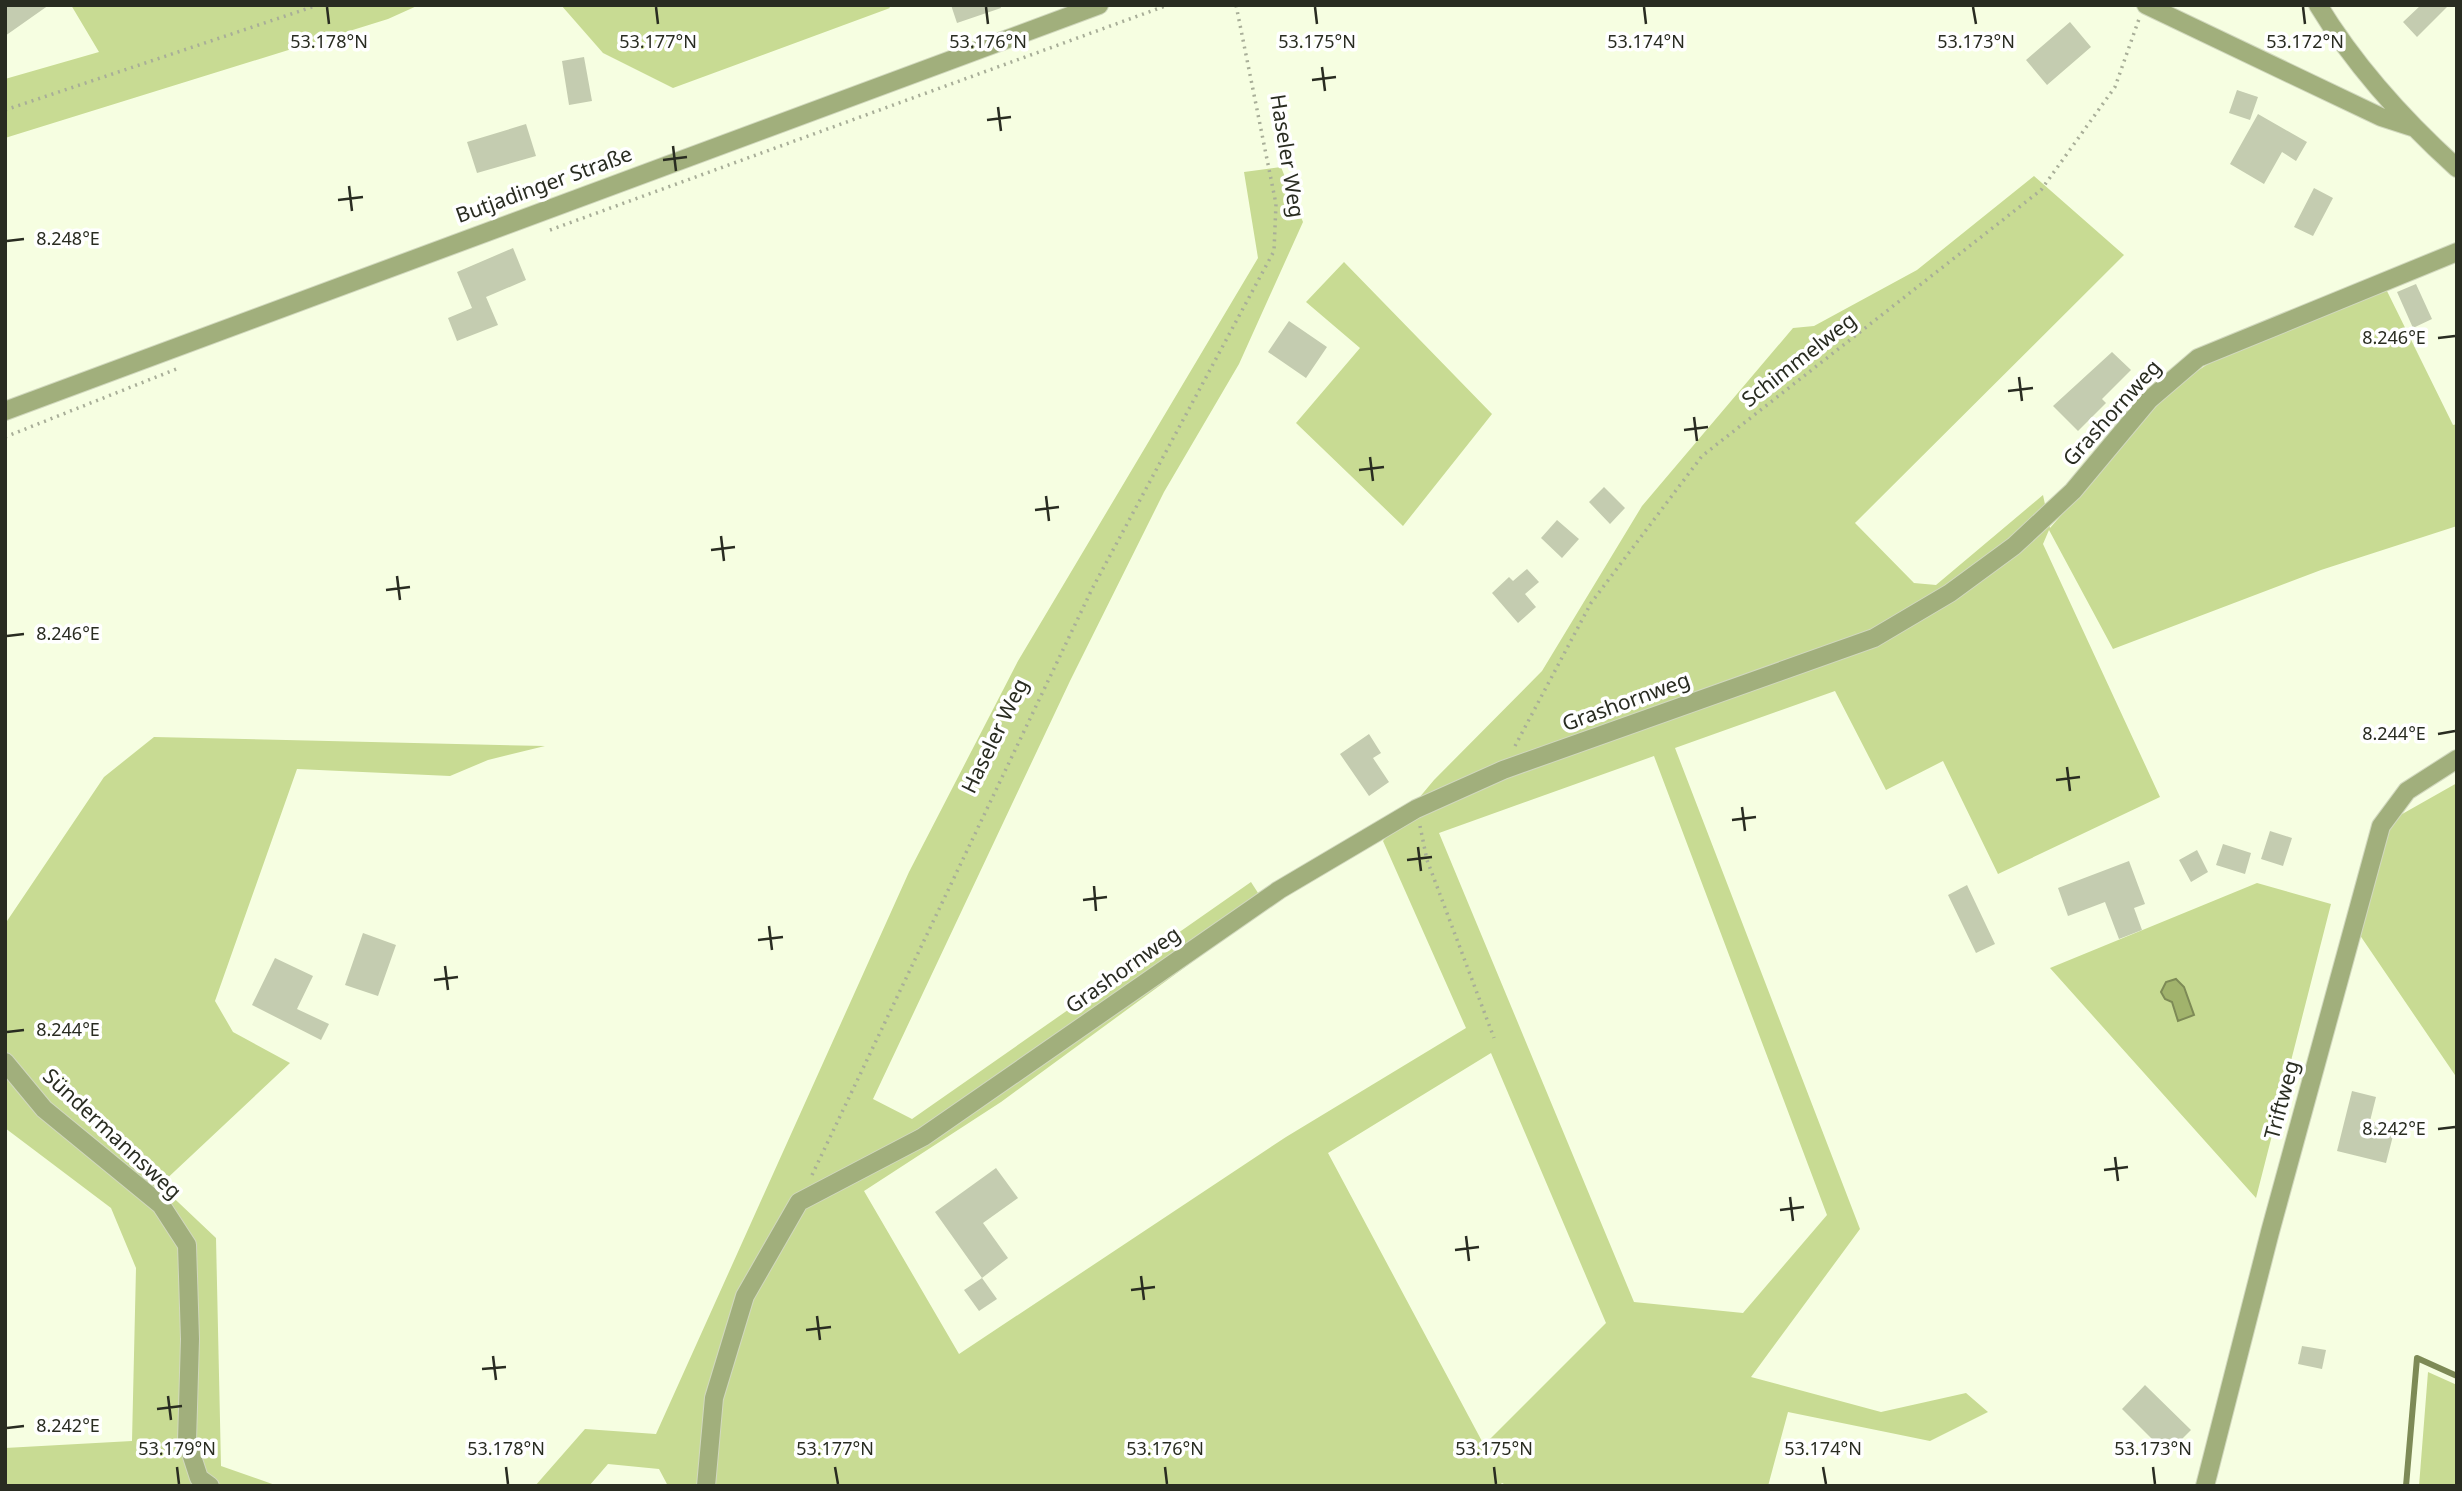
<svg xmlns="http://www.w3.org/2000/svg" width="2462" height="1491" viewBox="0 0 2462 1491" font-family="'Noto Sans',sans-serif">
	<style>
		.green { fill: #c8db93; fill-rule: evenodd }
		.water { fill: #a1b36c; stroke: #7d8a56; stroke-width: 2 }
		.lines { fill: none; stroke-linecap: round; stroke-linejoin: round }
		.stream { stroke: #7d8a56; stroke-width: 6 }
		.building { fill: #c4ccb0 }
		.minor-casing { stroke: #d1d8be; stroke-width: 20 }
		.path { stroke: #a8ae98; stroke-width: 3.5; stroke-dasharray: 2 5; stroke-linecap: butt }
		.minor { stroke: #a1af7c; stroke-width: 18 }
		.ticks { fill: none; stroke: #292c21; stroke-width: 2.5 }
		.labels { text-anchor: middle; stroke-width: 7; stroke-linejoin: round; paint-order: stroke }
		.street-label { font-size: 21px; fill: #292c21; stroke: #fff }
		.ticks-label { font-size: 18px; text-anchor: middle; fill: #292c21; stroke: #fff; stroke-width: 7; stroke-linejoin: round; paint-order: stroke }
	</style>
	<rect width="100%" height="100%" fill="#f6fee1"/>
	<path class="green" d="M 71,5 L 419,5 L 388,19 L 5,138 L 5,79 L 99,52 Z
		M 561,5 L 888,5 L 890,8 L 673,88 L 603,53 Z
		M 1281,167 L 1303,222 L 1239,364 L 1164,492 L 1070,681 L 873,1099 L 912,1119 L 1251,882 L 1267,907 L 1001,1102 L 864,1191 L 959,1354 L 1286,1137 L 1466,1028 L 1383,841 L 1434,780 L 1542,671 L 1642,506 L 1793,328 L 1814,326 L 1917,270 L 2034,176 L 2124,255 L 1855,523 L 1914,583 L 1936,585 L 2043,495 L 2050,528 L 2173,387 L 2223,354 L 2386,289 L 2453,425 L 2457,424 L 2457,526 L 2321,570 L 2113,649 L 2049,530 L 2043,544 L 2160,797 L 1998,874 L 1943,761 L 1886,790 L 1835,691 L 1675,748 L 1860,1229 L 1751,1377 L 1881,1412 L 1966,1393 L 1988,1412 L 1930,1441 L 1788,1412 L 1768,1486 L 1508,1486 L 1502,1483 L 1499,1486 L 668,1486 L 659,1469 L 608,1464 L 589,1486 L 535,1486 L 585,1429 L 656,1434 L 909,872 L 1018,661 L 1258,258 L 1244,172 ZM 1654,756 L 1827,1215 L 1743,1313 L 1634,1302 L 1439,833 ZM 1491,1053 L 1606,1323 L 1484,1445 L 1328,1153 Z
		M 1344,262 L 1492,414 L 1403,526 L 1296,423 L 1360,348 L 1306,302 Z
		M 154,737 L 545,746 L 488,760 L 450,776 L 297,769 L 215,1001 L 233,1032 L 290,1063 L 160,1185 L 216,1238 L 221,1466 L 278,1486 L 5,1486 L 5,1448 L 132,1441 L 136,1268 L 111,1208 L 5,1128 L 5,924 L 104,777 Z
		M 2457,783 L 2457,1078 L 2353,925 L 2381,826 Z
		M 2257,883 L 2331,904 L 2256,1198 L 2050,968 Z
		M 2428,1372 L 2457,1385 L 2457,1486 L 2419,1486 Z"/>
	<path class="water" d="M 2176,979 L 2184,987 L 2194,1015 L 2178,1021 L 2172,1002 L 2165,999 L 2161,992 L 2166,982 Z"/>
	<g class="lines">
		<path class="stream" d="M 2406,1486 L 2417,1358 L 2457,1376"/>
	</g>
	<path class="building" d="M 5,5 L 49,5 L 5,36 Z
		M 951,5 L 1000,5 L 1001,8 L 957,23 Z
		M 2421,5 L 2449,5 L 2417,37 L 2403,22 Z
		M 2070,22 L 2091,47 L 2047,85 L 2026,60 Z
		M 584,57 L 592,101 L 569,105 L 562,61 Z
		M 2237,90 L 2258,97 L 2250,120 L 2229,113 Z
		M 2258,114 L 2307,142 L 2296,161 L 2282,152 L 2264,184 L 2230,164 Z
		M 526,124 L 536,156 L 477,173 L 467,142 Z
		M 2314,188 L 2333,198 L 2313,236 L 2294,227 Z
		M 513,248 L 526,280 L 486,297 L 498,325 L 457,341 L 448,318 L 472,308 L 457,272 Z
		M 2416,284 L 2432,319 L 2413,328 L 2397,292 Z
		M 1289,321 L 1327,347 L 1306,378 L 1268,352 Z
		M 2112,352 L 2131,370 L 2102,399 L 2106,403 L 2078,431 L 2053,406 Z
		M 1604,487 L 1625,508 L 1610,524 L 1589,502 Z
		M 1557,520 L 1579,539 L 1562,558 L 1541,538 Z
		M 1527,569 L 1539,582 L 1525,594 L 1536,607 L 1518,623 L 1492,593 L 1509,577 L 1513,581 Z
		M 1369,734 L 1381,753 L 1373,758 L 1389,782 L 1369,796 L 1340,754 Z
		M 2270,831 L 2292,838 L 2283,866 L 2261,859 Z
		M 2223,844 L 2251,853 L 2245,874 L 2216,865 Z
		M 2197,850 L 2208,872 L 2191,882 L 2179,860 Z
		M 2129,861 L 2145,904 L 2134,908 L 2142,930 L 2119,939 L 2105,902 L 2068,916 L 2058,888 Z
		M 1967,885 L 1995,944 L 1976,953 L 1948,895 Z
		M 363,933 L 396,945 L 378,996 L 345,985 Z
		M 275,958 L 313,976 L 297,1009 L 329,1024 L 321,1040 L 252,1005 Z
		M 2352,1091 L 2376,1097 L 2370,1121 L 2395,1128 L 2386,1163 L 2337,1151 Z
		M 996,1168 L 1018,1198 L 983,1223 L 1008,1258 L 982,1278 L 935,1212 Z
		M 982,1278 L 997,1299 L 979,1311 L 964,1290 Z
		M 2302,1346 L 2326,1350 L 2322,1369 L 2298,1364 Z
		M 2145,1385 L 2191,1430 L 2167,1454 L 2122,1409 Z"/>
	<g class="lines">
		<g class="minor-casing">
			<path id="minor" d="M 2146,5 L 2381,117 L 2415,128
				M 2318,5 C 2355,66 2405,121 2457,168
				M 5,411 L 1099,5
				M 5,1062 L 44,1109 L 161,1205 L 187,1245 L 190,1339 L 187,1441 L 199,1478 L 210,1486
				M 706,1486 L 714,1398 L 745,1296 L 799,1202 L 923,1137 L 1279,890 L 1416,809 L 1503,770 L 1874,638 L 1950,593 L 2014,546 L 2073,491 L 2149,400 L 2198,358 L 2457,252
				M 2205,1486 L 2270,1232 L 2381,826 L 2407,791 L 2457,759"/>
		</g>
		<path class="path" d="M 5,110 L 318,5
			M 550,230 L 1168,5
			M 5,437 L 179,368
			M 1515,746 L 1591,603 L 1702,456 L 2041,190 L 2115,87 L 2139,19
			M 1420,826 L 1427,860 L 1494,1038
			M 812,1175 L 1092,589 L 1274,251 L 1276,204 L 1236,5"/>
		<use href="#minor" class="minor"/>
	</g>
	<path class="ticks" d="M 327,7 L 329,24M 656,7 L 658,24M 986,7 L 988,24M 1315,7 L 1317,24M 1644,7 L 1646,24M 1973,7 L 1976,24M 2303,7 L 2305,24M 1322,67 L 1325,91M 1312,80 L 1336,77M 998,107 L 1001,131M 987,120 L 1011,117M 673,146 L 676,171M 663,160 L 687,157M 349,186 L 352,211M 338,200 L 363,197M 7,241 L 24,239M 2438,338 L 2455,336M 2019,377 L 2022,401M 2008,391 L 2033,388M 1694,417 L 1697,441M 1684,430 L 1708,427M 1370,457 L 1373,481M 1359,470 L 1384,467M 1046,496 L 1049,521M 1035,510 L 1059,507M 721,536 L 724,561M 711,550 L 735,547M 397,576 L 400,600M 386,590 L 410,587M 7,636 L 24,634M 2438,734 L 2455,731M 2067,767 L 2070,791M 2056,780 L 2080,777M 1742,807 L 1745,831M 1732,820 L 1756,817M 1418,847 L 1421,871M 1407,860 L 1432,857M 1094,886 L 1096,911M 1083,900 L 1107,897M 769,926 L 772,950M 758,940 L 783,937M 445,966 L 448,990M 434,980 L 458,977M 7,1032 L 24,1030M 2438,1129 L 2455,1127M 2115,1157 L 2118,1181M 2104,1170 L 2128,1167M 1790,1197 L 1793,1221M 1780,1210 L 1804,1207M 1466,1236 L 1469,1261M 1455,1250 L 1479,1247M 1141,1276 L 1144,1300M 1131,1290 L 1155,1287M 817,1316 L 820,1340M 806,1330 L 831,1327M 493,1356 L 496,1380M 482,1369 L 506,1367M 168,1396 L 171,1420M 157,1409 L 182,1406M 7,1428 L 24,1426M 177,1467 L 179,1484M 506,1467 L 508,1484M 835,1467 L 838,1484M 1165,1467 L 1167,1484M 1494,1467 L 1496,1484M 1823,1467 L 1826,1484M 2153,1467 L 2155,1484"/>
	<g class="labels">
		<g class="street-label">
			<text transform="translate(1287 156) rotate(81)" y="7">Haseler Weg</text>
			<text transform="translate(544 185) rotate(-20)" y="7">Butjadinger Straße</text>
			<text transform="translate(1799 360) rotate(-38)" y="7">Schimmelweg</text>
			<text transform="translate(2112 413) rotate(-48)" y="7">Grashornweg</text>
			<text transform="translate(1626 702) rotate(-20)" y="7">Grashornweg</text>
			<text transform="translate(995 736) rotate(-64)" y="7">Haseler Weg</text>
			<text transform="translate(1123 970) rotate(-35)" y="7">Grashornweg</text>
			<text transform="translate(2282 1100) rotate(-75)" y="7">Triftweg</text>
			<text transform="translate(112 1134) rotate(43)" y="7">Sündermannsweg</text>
		</g>
	</g>
	<g class="ticks-label">
		<text x="329" y="48">53.178°N</text>
		<text x="658" y="48">53.177°N</text>
		<text x="988" y="48">53.176°N</text>
		<text x="1317" y="48">53.175°N</text>
		<text x="1646" y="48">53.174°N</text>
		<text x="1976" y="48">53.173°N</text>
		<text x="2305" y="48">53.172°N</text>
		<text x="68" y="245">8.248°E</text>
		<text x="2394" y="344">8.246°E</text>
		<text x="68" y="640">8.246°E</text>
		<text x="2394" y="740">8.244°E</text>
		<text x="68" y="1036">8.244°E</text>
		<text x="2394" y="1135">8.242°E</text>
		<text x="68" y="1432">8.242°E</text>
		<text x="177" y="1455">53.179°N</text>
		<text x="506" y="1455">53.178°N</text>
		<text x="835" y="1455">53.177°N</text>
		<text x="1165" y="1455">53.176°N</text>
		<text x="1494" y="1455">53.175°N</text>
		<text x="1823" y="1455">53.174°N</text>
		<text x="2153" y="1455">53.173°N</text>
	</g>
	<rect width="2462" height="1491" fill="none" stroke="#292c21" stroke-width="14"/>
</svg>
